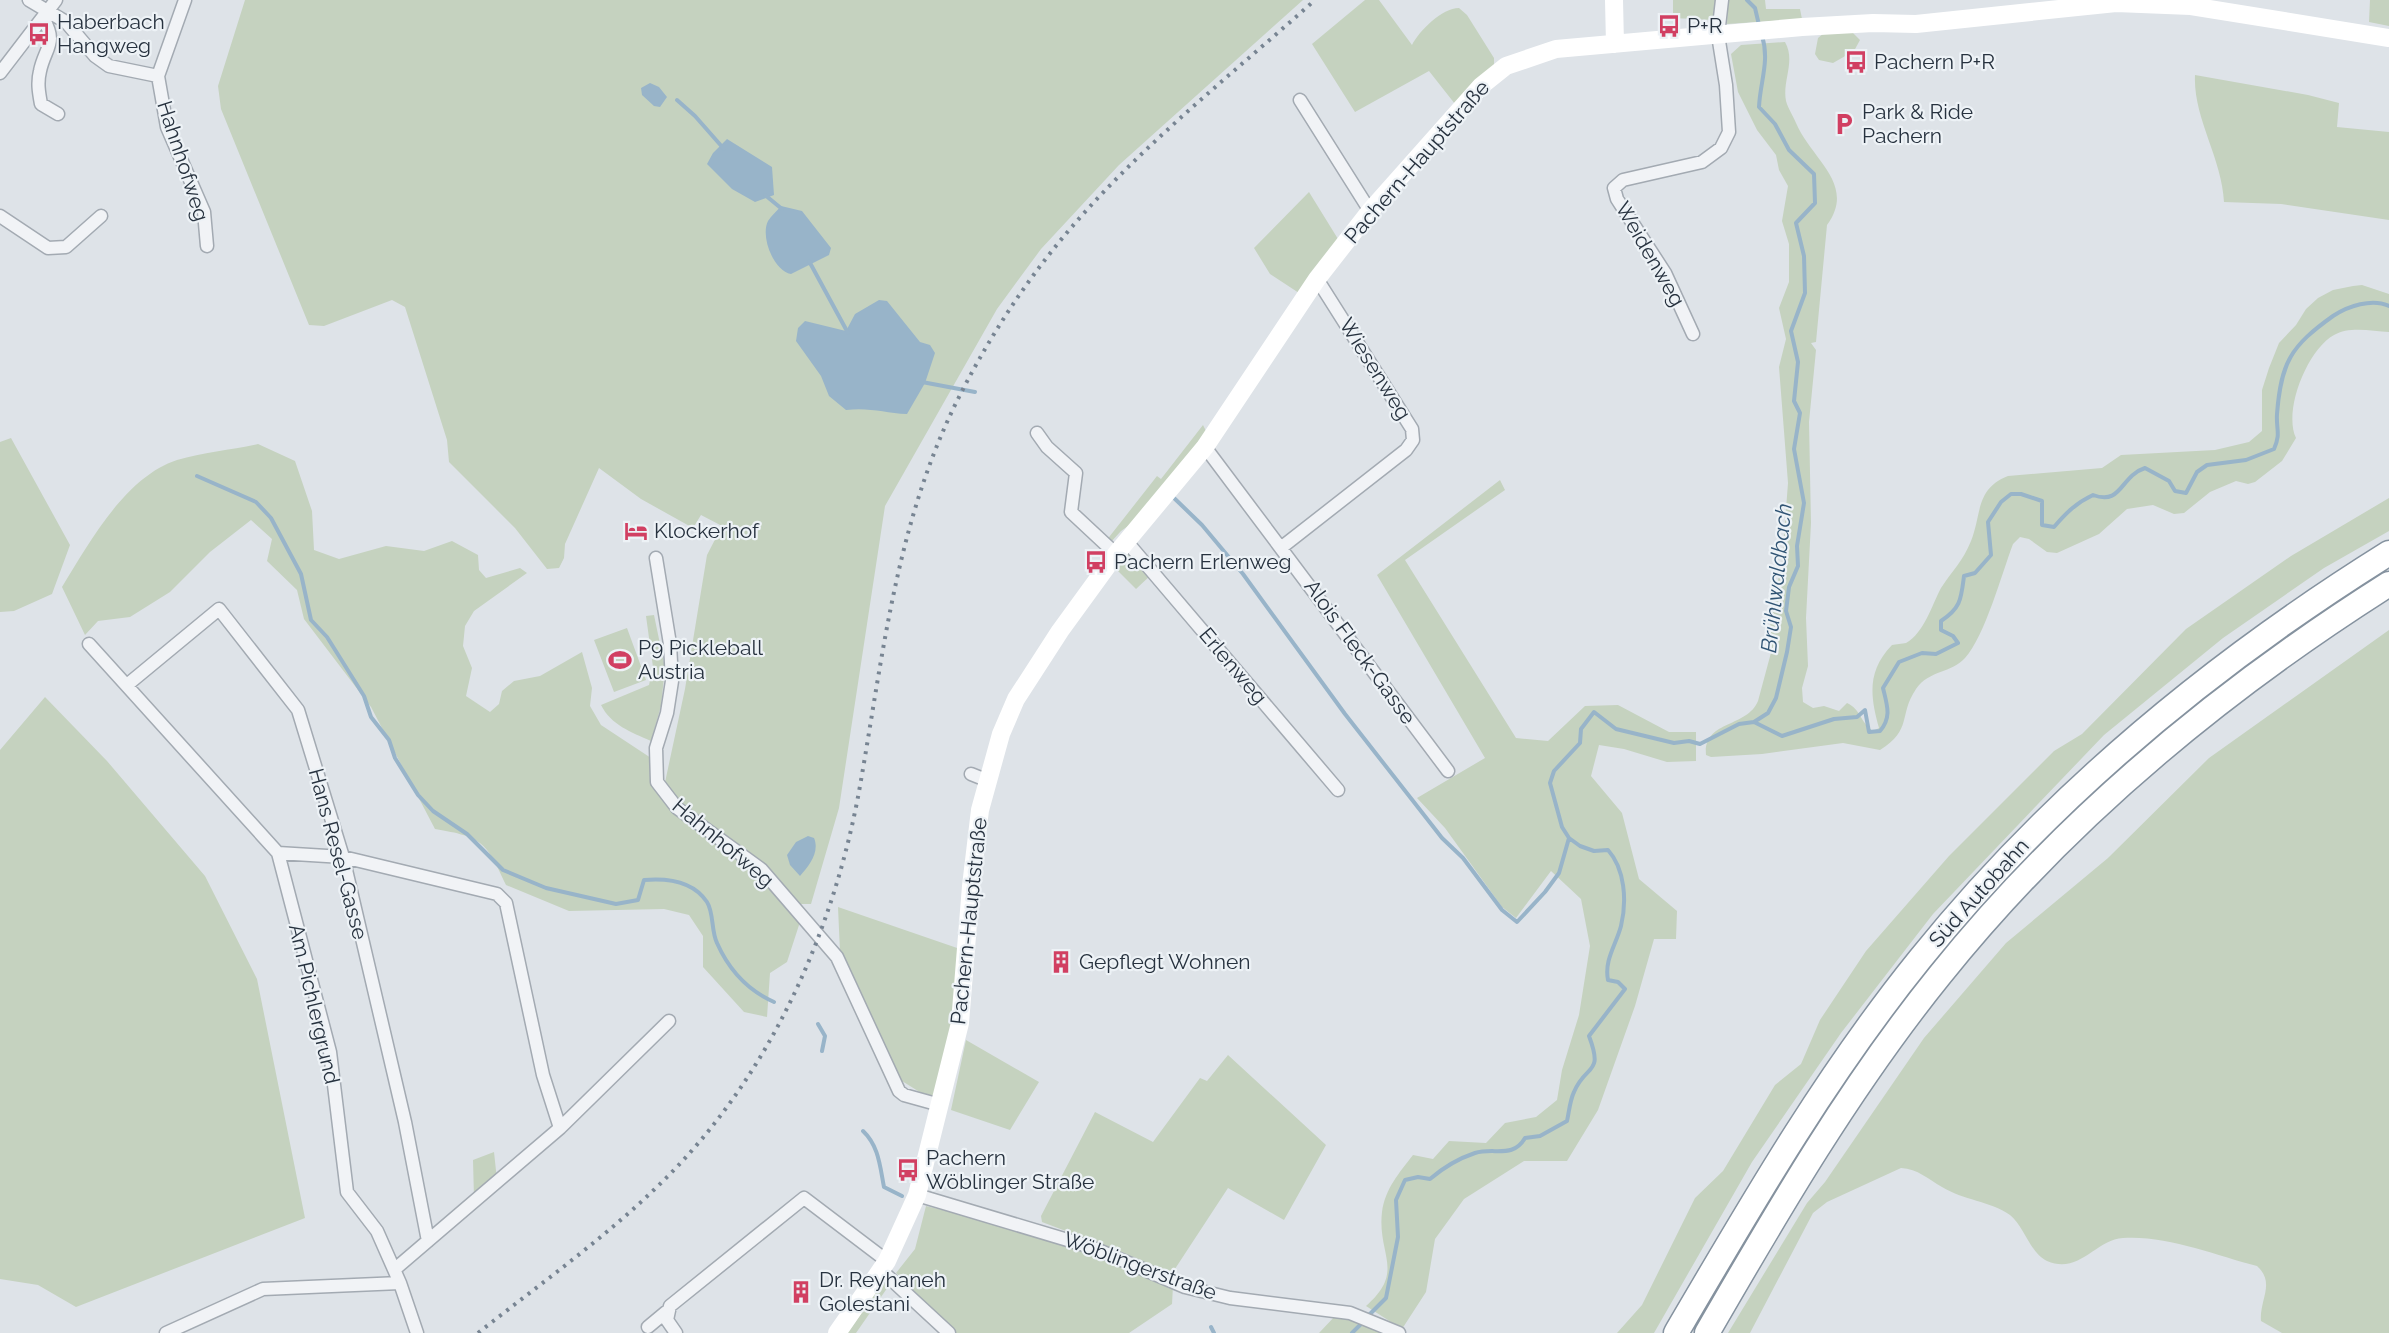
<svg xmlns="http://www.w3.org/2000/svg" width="2389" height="1333" viewBox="0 0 2389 1333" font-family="Raleway,sans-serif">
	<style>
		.green { fill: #c5d2bf }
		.water { fill: #98b4c9 }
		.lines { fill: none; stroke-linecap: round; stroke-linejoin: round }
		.stream { stroke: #98b4c9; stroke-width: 4 }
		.minor-casing { stroke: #a3aab2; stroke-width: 15 }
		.motorway-casing { stroke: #85929f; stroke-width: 27 }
		.minor { stroke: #f1f3f6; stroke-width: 12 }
		.secondary { stroke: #fff; stroke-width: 18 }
		.motorway { stroke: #fff; stroke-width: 24 }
		.rail { stroke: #778492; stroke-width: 4; stroke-dasharray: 3 6; stroke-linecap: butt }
		.labels { text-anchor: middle; stroke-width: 4.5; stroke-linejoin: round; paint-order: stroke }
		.poi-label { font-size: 21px; fill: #27323f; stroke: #edf2f6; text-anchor: start }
		.street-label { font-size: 21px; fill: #27323f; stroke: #edf2f6 }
		.water-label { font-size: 22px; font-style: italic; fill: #305474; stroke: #edf2f6 }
	</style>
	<rect width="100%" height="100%" fill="#dee3e8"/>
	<path class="green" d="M 245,0 L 1303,0 L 1119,165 L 1041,249 L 997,309 L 885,506 L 839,808 L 811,904 L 798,904 L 697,820 L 664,787 L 685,689 L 707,555 L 722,526 L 701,515 L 693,528 L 641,499 L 599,468 L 565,544 L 564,558 L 559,568 L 547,569 L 515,528 L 449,462 L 447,440 L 405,307 L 392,300 L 324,326 L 309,325 L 221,109 L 218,86 Z
		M 1365,0 L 1379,0 L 1412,45 C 1419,31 1442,8 1459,8 L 1467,15 L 1494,58 L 1494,65 L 1455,104 L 1429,71 L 1355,112 L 1312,44 Z
		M 1673,0 L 1719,0 L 1714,20 L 1673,18 Z
		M 1728,0 L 1765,0 L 1766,9 L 1800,9 L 1802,19 L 1727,24 Z
		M 2370,0 L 2389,0 L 2389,26 L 2369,22 Z
		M 1852,32 L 1860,40 L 1854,51 L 1833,63 L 1819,60 L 1815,54 L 1818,38 L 1824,33 Z
		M 1785,42 C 1796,61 1782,81 1786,101 C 1788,108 1793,116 1796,123 C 1811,159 1857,184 1827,225 L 1816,342 L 1811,343 L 1816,350 L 1809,422 L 1811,523 L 1806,618 L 1808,666 L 1802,688 L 1803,702 L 1813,708 L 1824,706 L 1839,711 L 1847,703 C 1861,709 1861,724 1873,731 L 1879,728 C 1870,696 1867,671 1892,645 C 1896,644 1902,644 1906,643 C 1924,633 1932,605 1941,588 C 1952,571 1963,561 1971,541 C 1982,514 1975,489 2008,476 L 2102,468 L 2121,455 L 2215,450 L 2249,442 L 2262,431 L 2262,390 L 2269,368 L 2279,343 L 2296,325 L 2306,309 L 2318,298 L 2333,290 L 2353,286 L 2362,285 L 2389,294 L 2389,332 C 2372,331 2349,326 2334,335 C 2307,350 2283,411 2296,438 L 2282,461 L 2255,482 L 2248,484 L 2236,481 L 2210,492 L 2184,513 L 2174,514 L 2153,505 L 2127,509 L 2099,534 L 2057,553 L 2047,552 L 2029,539 L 2020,537 L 2013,544 C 2002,573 1985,636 1965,658 C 1952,673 1929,670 1916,689 C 1898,716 1913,729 1880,750 L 1843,743 L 1762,754 L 1711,757 L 1706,755 C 1703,720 1747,728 1758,701 L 1772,649 L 1770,620 L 1782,561 L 1788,483 L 1779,367 L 1786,339 L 1779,308 L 1789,282 L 1789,244 L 1782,221 L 1788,186 L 1779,170 L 1776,155 L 1757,130 L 1738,92 L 1731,54 L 1741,45 Z
		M 2195,75 L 2308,95 L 2339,103 L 2337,127 L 2389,132 L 2389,220 L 2281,204 L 2224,202 C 2222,158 2193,118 2195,75 Z
		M 1309,192 L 1338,239 L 1299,293 L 1270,274 L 1254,248 Z
		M 1203,425 L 1206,431 L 1145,514 L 1121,531 L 1111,542 L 1106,541 L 1157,476 L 1161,479 Z
		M 11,438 L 70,545 L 52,594 L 14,611 L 0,612 L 0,442 Z
		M 258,444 L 295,461 L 312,511 L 314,550 L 339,559 L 386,546 L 424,551 L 452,541 L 478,555 L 479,570 L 486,578 L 520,568 L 527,573 L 474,611 L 465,626 L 463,646 L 472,668 L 466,696 L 490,712 L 499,704 L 502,691 L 514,681 L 540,676 L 582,652 L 592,688 L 590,706 L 601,725 L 651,758 L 656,788 L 757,871 L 800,922 L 787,962 L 770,973 L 767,1017 L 744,1012 L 703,967 L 703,936 L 689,915 L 664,909 L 569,911 L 506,885 C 486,841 482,837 435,829 L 371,707 L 304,619 L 297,590 L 267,561 L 272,539 L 251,520 L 210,552 L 170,592 L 130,617 L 98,621 L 85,635 L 62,587 C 89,543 125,477 177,460 C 203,452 232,450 258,444 Z
		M 1500,480 L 1505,490 L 1405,560 L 1516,738 L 1548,741 L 1585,706 L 1618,705 L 1669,732 L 1696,732 L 1696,761 L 1667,762 L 1624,749 L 1599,745 L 1591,776 L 1622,813 L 1639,879 L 1677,911 L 1676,939 L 1654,939 L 1635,1006 L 1598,1110 L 1567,1161 L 1524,1161 L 1464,1199 L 1435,1239 L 1426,1292 L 1402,1329 L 1366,1306 C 1406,1271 1377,1255 1382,1212 C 1385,1189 1399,1173 1413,1155 L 1433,1159 L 1449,1141 L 1486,1143 L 1505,1123 L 1536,1117 L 1557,1100 L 1562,1070 L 1579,1015 L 1590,946 L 1581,899 L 1551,871 L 1516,918 L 1502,907 L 1445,828 L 1417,798 L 1485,758 L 1377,575 Z
		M 2389,498 L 2389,531 L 2324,568 L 2223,638 L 2104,735 L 1933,914 L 1841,1033 L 1752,1162 L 1654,1333 L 1617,1333 L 1642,1305 L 1695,1198 L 1723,1171 L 1775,1085 L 1801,1064 L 1820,1020 L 1866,951 L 1949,856 L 2054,751 L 2082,734 L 2186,629 L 2291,556 Z
		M 1130,552 L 1152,574 L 1136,589 L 1115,568 Z
		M 654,615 L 665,668 L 661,706 L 651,741 C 631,732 611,725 601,705 L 649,685 L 653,667 L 646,616 Z
		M 627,628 L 646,680 L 614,692 L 594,640 Z
		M 2389,630 L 2389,1333 L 2282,1333 L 2261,1321 C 2259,1300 2276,1283 2257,1266 C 2215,1255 2166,1235 2123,1238 C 2095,1240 2079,1275 2047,1261 C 2030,1253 2024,1226 2010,1215 C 1990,1201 1963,1200 1942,1187 C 1928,1179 1918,1169 1901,1168 L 1827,1202 L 1813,1213 L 1750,1333 L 1728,1333 L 1807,1203 L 1825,1182 L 1924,1038 L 2006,943 L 2108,858 L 2209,758 Z
		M 45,697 L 107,761 L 205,876 L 257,979 L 305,1218 L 76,1307 L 38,1285 L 0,1279 L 0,750 Z
		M 838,907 L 960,949 L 955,1021 L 937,1096 L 926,1096 L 902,1081 L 884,1050 L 840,952 Z
		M 966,1040 L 1039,1082 L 1010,1130 L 951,1110 Z
		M 1228,1055 L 1326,1145 L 1284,1220 L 1228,1188 L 1171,1275 L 1124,1253 L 1042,1222 L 1041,1216 L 1095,1112 L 1153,1142 L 1200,1078 L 1207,1081 Z
		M 494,1152 L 497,1180 L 474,1198 L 473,1160 Z
		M 926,1206 L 1031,1232 L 1104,1256 L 1173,1286 L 1172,1304 L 1129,1333 L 956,1333 L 896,1273 L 915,1249 Z
		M 886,1283 L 890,1284 L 856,1333 L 848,1333 L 881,1284 Z
		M 1336,1315 L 1352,1317 L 1387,1333 L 1319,1333 Z"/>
	<path class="water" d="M 650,83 L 659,87 L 667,97 L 660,107 L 654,106 L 642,95 L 641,88 Z
		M 727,139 L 772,167 L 774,195 L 755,202 L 732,189 L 707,164 L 713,153 Z
		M 781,206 L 802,211 L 831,248 L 829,255 L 791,274 C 774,271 760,237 768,221 C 771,216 777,211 781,206 Z
		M 879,300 L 887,301 L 920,342 L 930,345 L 935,353 L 925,383 L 907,414 C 885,413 869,407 846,410 L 829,396 L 821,376 L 796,341 L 798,328 L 805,321 L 846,331 L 855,314 Z
		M 808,836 L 814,838 C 820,852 809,866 800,876 L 790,865 L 787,855 L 796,842 Z"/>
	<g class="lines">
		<path class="stream" d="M 1747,0 L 1755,8 L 1759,25
			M 677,100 L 695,116 L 724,149
			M 765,195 L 782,209
			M 809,261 L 848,333
			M 922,382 L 975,392
			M 197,476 L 256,502 L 271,518 L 301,574 L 311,620 L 327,637 L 364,696 L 371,717 L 389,740 L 395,758 L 418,795 L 433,811 L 467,834 L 503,870 L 546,888 L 616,904 L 638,900 L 644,880 C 667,878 693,881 707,902 C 714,913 711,931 717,943 C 729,970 747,990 774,1002
			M 1174,498 L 1202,525 L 1243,574 L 1345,714 L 1442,838 L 1463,858 L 1502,910 L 1517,922 L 1545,892 L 1559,873 L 1569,838
			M 1754,722 L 1768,713 L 1776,698 L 1787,652 L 1791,627 L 1786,611 L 1789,587 L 1798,566 L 1797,546 L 1804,503 L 1794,449 L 1800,413 L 1794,401 L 1798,362 L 1791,331 L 1805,293 L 1804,256 L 1796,223 L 1815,203 L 1814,174 L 1789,150 L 1775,124 L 1759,107 C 1760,82 1770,61 1762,36
			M 818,1024 L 825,1036 L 822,1051
			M 863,1131 C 879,1146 880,1167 884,1187 L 902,1196
			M 1368,1316 L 1386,1298 L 1398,1237 L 1396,1200 L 1405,1180 L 1418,1177 L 1430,1179 C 1444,1167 1457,1159 1475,1153 C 1494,1147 1513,1159 1525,1138 L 1540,1136 L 1567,1121 C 1569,1112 1570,1100 1574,1092 C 1586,1063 1604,1076 1589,1036 L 1625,989 L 1618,982 L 1608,980 C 1604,960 1616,945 1621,926 C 1627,901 1625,869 1608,850 L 1594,851 L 1580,846 L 1569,838 L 1562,827 L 1550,783 L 1554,771 L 1580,743 L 1581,729 L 1594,712 L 1616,729 L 1674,743 L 1689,741 L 1700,744 L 1739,724 L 1754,722 L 1782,736 L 1834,719 L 1857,717 L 1865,710 L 1869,732 L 1880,731 C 1892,717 1887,705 1883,688 L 1899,662 L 1922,653 L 1936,654 L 1958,643 L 1953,636 L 1941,630 L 1941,621 C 1961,608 1961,599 1964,576 L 1975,573 L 1991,555 L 1988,522 L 2001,502 L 2011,494 L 2021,494 L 2042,501 L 2042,525 L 2054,527 C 2066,513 2076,503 2093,495 C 2122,506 2120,476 2145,468 L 2169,481 L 2175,491 L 2186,493 L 2197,472 L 2207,465 L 2246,460 L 2274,449 C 2281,433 2276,430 2277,414 C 2281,362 2291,346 2333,316 C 2348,306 2372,298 2389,306
			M 1211,1327 L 1214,1333
			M 1352,1333 L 1363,1322"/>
		<g class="minor-casing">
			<path id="minor" d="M 29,0 L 66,22 L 95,56 L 109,66 L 158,76 L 167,127 L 204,212 L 207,246
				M 43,18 C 58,44 45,47 40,71 C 37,83 39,93 41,104 L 58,114
				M 0,73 L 56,0
				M 158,76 L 185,0
				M 1300,100 L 1370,211
				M 0,216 L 48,248 L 66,247 L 101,216
				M 1693,334 L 1665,273 L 1617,199 L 1614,188 L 1623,180 L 1702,162 L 1721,148 L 1729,132 L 1726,85 L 1718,35 L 1722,0
				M 1037,433 L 1047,447 L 1076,473 L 1071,512 L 1116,554
				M 1205,447 L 1448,771
				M 1127,542 L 1338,790
				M 1282,547 L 1406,450 L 1413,440 L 1412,429 L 1317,279
				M 656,558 L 670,644 L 672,681 L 667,713 L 656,748 L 657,782 L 677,808 L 761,869 L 837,957 L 899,1091 L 904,1095 L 940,1105
				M 89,644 L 278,853 L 343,857 L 497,894 L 506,903 L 543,1075 L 560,1128
				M 127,685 L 219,609 L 298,710 L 343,857 L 405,1122 L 428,1241
				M 971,774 L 986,780
				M 917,1195 L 1091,1247 L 1185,1287 L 1230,1298 L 1350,1313 L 1399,1333
				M 395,1269 L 560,1128 L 669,1021
				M 882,1271 L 949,1333
				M 400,1283 L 417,1333
				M 648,1327 L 666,1312
				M 166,1333 L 263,1289 L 400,1283 L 377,1231 L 347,1192 L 330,1052 L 278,853
				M 676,1333 L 667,1320 L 670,1306 L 804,1198 L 887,1261"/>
		</g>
		<g class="motorway-casing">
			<path id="motorway" d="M 1676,1333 C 1751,1205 1826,1075 1920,959 C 2052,795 2211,664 2389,553
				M 1707,1333 C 1778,1210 1851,1085 1940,975 C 2066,818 2220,691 2389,584"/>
		</g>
		<use href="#minor" class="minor"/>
		<path class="secondary" d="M 1614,0 L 1615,44
			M 837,1333 L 887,1261 L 917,1195 L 960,1023 L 971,886 L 980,810 L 1001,734 L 1016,699 L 1060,631 L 1116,554 L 1205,447 L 1317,279 L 1370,211 L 1481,86 L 1506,66 L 1556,49 L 1802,27 L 1873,23 L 1916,24 L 2116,3 L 2191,6 L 2389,38"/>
		<use href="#motorway" class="motorway"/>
		<path class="rail" d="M 478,1333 C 540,1284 605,1238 661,1183 C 769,1078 834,932 860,786 C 883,655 896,528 954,407 C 983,348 1018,292 1060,241 C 1133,152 1229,77 1315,0"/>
	</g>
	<defs>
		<g id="bus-bare" transform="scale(1.8)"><path d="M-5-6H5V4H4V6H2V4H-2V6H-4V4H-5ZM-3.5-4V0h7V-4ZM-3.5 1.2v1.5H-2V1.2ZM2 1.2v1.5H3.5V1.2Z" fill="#d13f62" stroke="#edf2f6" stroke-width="2.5" paint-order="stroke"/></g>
		<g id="parking-bare" transform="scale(1.8)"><path d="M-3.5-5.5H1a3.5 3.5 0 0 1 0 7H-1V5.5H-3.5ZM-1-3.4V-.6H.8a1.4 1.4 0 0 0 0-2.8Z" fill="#d13f62" stroke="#edf2f6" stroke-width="2.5" paint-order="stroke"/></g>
		<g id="hotel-bare" transform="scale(1.8)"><path d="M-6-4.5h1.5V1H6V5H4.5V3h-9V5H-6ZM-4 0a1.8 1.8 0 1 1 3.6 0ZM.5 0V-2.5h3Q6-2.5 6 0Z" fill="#d13f62" stroke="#edf2f6" stroke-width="2.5" paint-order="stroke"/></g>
		<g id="stadium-bare" transform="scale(1.8)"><path d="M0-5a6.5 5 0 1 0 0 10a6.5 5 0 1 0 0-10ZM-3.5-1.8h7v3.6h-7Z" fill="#d13f62" stroke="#edf2f6" stroke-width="2.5" paint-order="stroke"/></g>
		<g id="building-bare" transform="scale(1.8)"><path d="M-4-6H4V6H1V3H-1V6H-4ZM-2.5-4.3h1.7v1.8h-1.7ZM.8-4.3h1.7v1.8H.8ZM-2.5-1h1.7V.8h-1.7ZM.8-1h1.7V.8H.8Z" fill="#d13f62" stroke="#edf2f6" stroke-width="2.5" paint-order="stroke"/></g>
	</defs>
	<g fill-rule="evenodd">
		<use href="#bus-bare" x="1669" y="26"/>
		<use href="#bus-bare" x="39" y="34"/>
		<use href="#bus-bare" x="1856" y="62"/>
		<use href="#parking-bare" x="1844" y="124"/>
		<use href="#hotel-bare" x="636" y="531"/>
		<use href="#bus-bare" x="1096" y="562"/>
		<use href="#stadium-bare" x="620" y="660"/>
		<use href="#building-bare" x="1061" y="962"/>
		<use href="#bus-bare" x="908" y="1170"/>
		<use href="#building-bare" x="801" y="1292"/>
	</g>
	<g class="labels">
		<g class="poi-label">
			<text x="57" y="29">Haberbach<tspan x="57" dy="24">Hangweg</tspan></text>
			<text x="1687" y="33">P+R</text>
			<text x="1874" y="69">Pachern P+R</text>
			<text x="1862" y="119">Park &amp; Ride<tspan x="1862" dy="24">Pachern</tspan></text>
			<text x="654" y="538">Klockerhof</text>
			<text x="1114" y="569">Pachern Erlenweg</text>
			<text x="638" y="655">P9 Pickleball<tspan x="638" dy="24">Austria</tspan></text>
			<text x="1079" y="969">Gepflegt Wohnen</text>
			<text x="926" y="1165">Pachern<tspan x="926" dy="24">Wöblinger Straße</tspan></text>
			<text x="819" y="1287">Dr. Reyhaneh<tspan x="819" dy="24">Golestani</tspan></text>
		</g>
		<g class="street-label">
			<text transform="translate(183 161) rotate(72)" y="7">Hahnhofweg</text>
			<text transform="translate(1417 162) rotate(-49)" y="7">Pachern-Hauptstraße</text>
			<text transform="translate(1650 254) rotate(60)" y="7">Weidenweg</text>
			<text transform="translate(1375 369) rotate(58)" y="7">Wiesenweg</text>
			<text transform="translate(1360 652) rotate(54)" y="7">Alois Fleck-Gasse</text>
			<text transform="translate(1233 666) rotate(50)" y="7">Erlenweg</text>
			<text transform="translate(723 843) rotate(40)" y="7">Hahnhofweg</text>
			<text transform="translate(338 854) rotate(75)" y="7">Hans Resel-Gasse</text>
			<text transform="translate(1979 893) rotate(-48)" y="7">Süd Autobahn</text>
			<text transform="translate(969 921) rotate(-84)" y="7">Pachern-Hauptstraße</text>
			<text transform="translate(314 1004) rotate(77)" y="7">Am Pichlergrund</text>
			<text transform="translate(1140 1266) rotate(20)" y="7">Wöblingerstraße</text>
		</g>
		<g class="water-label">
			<text transform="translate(1776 578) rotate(-84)" y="8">Brühlwaldbach</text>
		</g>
	</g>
</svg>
